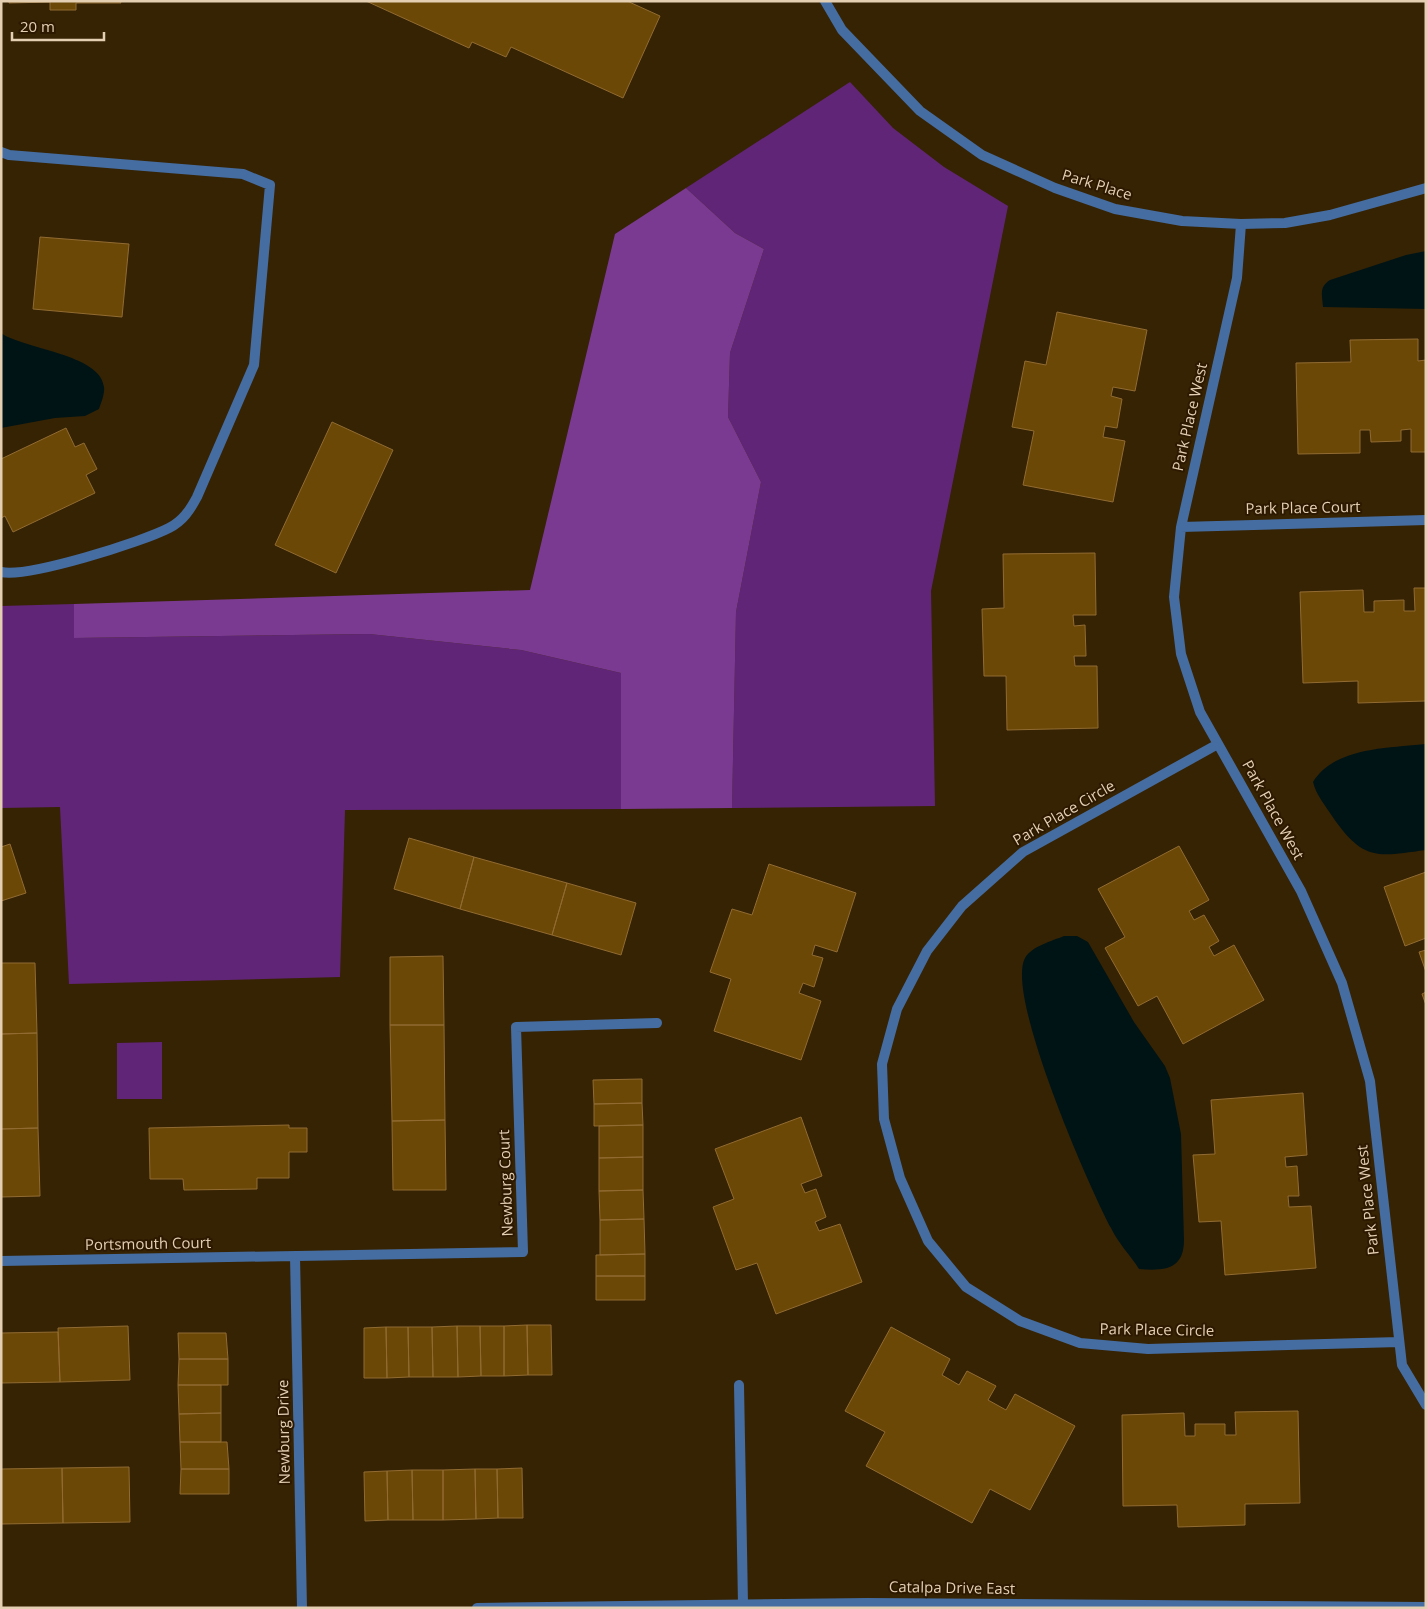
<svg xmlns="http://www.w3.org/2000/svg" width="1427" height="1609" viewBox="0 0 1427 1609" font-family="'Open Sans',sans-serif">
	<style>
		.green { fill: #612577 }
		.forest { fill: #7a3a92 }
		.water { fill: #001415 }
		.building { fill: #6b4806; stroke: #916b32 }
		.lines { fill: none; stroke-linecap: round; stroke-linejoin: round }
		.lane { stroke: #456da1; stroke-width: 10 }
		.street { stroke: #456da1; stroke-width: 10 }
		.labels { text-anchor: middle; stroke-width: 4; stroke-linejoin: round; paint-order: stroke }
		.street-label { font-size: 15px; fill: #e4cfb3; stroke: #2c1900 }
	</style>
	<rect width="100%" height="100%" fill="#362304"/>
	<path class="green" d="M 850,82 L 893,128 L 944,167 L 1008,206 L 931,591 L 935,806 L 732,808 L 736,612 L 761,482 L 728,417 L 730,353 L 764,249 L 735,233 L 686,188 Z
		M 74,604 L 74,638 L 369,634 L 521,650 L 621,673 L 621,809 L 345,810 L 340,977 L 69,984 L 60,807 L 1,808 L 1,606 Z
		M 162,1042 L 162,1099 L 117,1099 L 117,1043 Z"/>
	<path class="forest" d="M 686,188 L 735,233 L 764,249 L 730,353 L 728,417 L 761,482 L 736,612 L 732,808 L 621,809 L 621,673 L 521,650 L 369,634 L 74,638 L 74,604 L 530,590 L 615,234 Z"/>
	<path class="water" d="M 1426,251 L 1426,309 L 1323,307 C 1322,294 1319,287 1330,280 L 1406,255 Z
		M 1,333 C 23,349 101,354 104,387 C 105,394 101,403 99,409 L 85,416 L 55,418 L 1,428 Z
		M 1426,744 L 1426,850 C 1376,857 1363,861 1332,816 C 1325,805 1316,795 1313,782 C 1334,747 1390,748 1426,744 Z
		M 1064,936 L 1077,936 L 1088,942 L 1134,1022 L 1165,1066 L 1170,1078 L 1181,1134 L 1184,1240 C 1184,1270 1164,1271 1139,1269 C 1130,1255 1118,1243 1111,1228 C 1089,1187 1005,995 1025,958 C 1032,946 1052,941 1064,936 Z"/>
	<path class="building" d="M 9,1 L 120,1 L 121,3 L 76,3 L 76,10 L 50,10 L 50,2 L 9,3 Z
		M 366,1 L 627,1 L 660,16 L 623,98 L 511,47 L 506,57 L 472,42 L 469,48 Z
		M 40,237 L 129,244 L 122,317 L 33,309 Z
		M 1057,312 L 1147,330 L 1135,391 L 1113,387 L 1111,396 L 1122,399 L 1117,428 L 1105,426 L 1103,437 L 1125,441 L 1113,502 L 1023,485 L 1034,431 L 1012,427 L 1025,361 L 1046,365 Z
		M 1418,339 L 1418,361 L 1426,360 L 1426,452 L 1411,452 L 1411,429 L 1401,430 L 1401,441 L 1371,442 L 1370,430 L 1360,430 L 1360,453 L 1298,454 L 1296,363 L 1351,362 L 1350,340 Z
		M 332,422 L 393,450 L 336,573 L 275,545 Z
		M 66,428 L 75,447 L 84,443 L 97,469 L 86,475 L 95,493 L 13,532 L 5,516 L 1,518 L 1,459 Z
		M 1095,553 L 1096,615 L 1073,615 L 1074,626 L 1085,625 L 1086,656 L 1074,656 L 1075,666 L 1097,666 L 1098,728 L 1007,730 L 1006,676 L 984,676 L 982,609 L 1004,608 L 1003,554 Z
		M 1414,588 L 1426,588 L 1426,701 L 1358,703 L 1358,681 L 1303,683 L 1300,592 L 1363,590 L 1364,612 L 1374,612 L 1374,601 L 1404,600 L 1404,611 L 1415,611 Z
		M 409,838 L 474,857 L 460,909 L 394,889 Z
		M 10,844 L 26,893 L 1,901 L 1,847 Z
		M 1179,846 L 1209,900 L 1189,911 L 1194,920 L 1204,915 L 1219,941 L 1209,947 L 1214,956 L 1234,945 L 1264,1000 L 1183,1044 L 1157,996 L 1138,1006 L 1105,948 L 1125,937 L 1098,889 Z
		M 474,857 L 567,883 L 552,935 L 460,909 Z
		M 769,864 L 856,893 L 837,952 L 815,945 L 812,955 L 823,958 L 814,987 L 803,983 L 799,993 L 821,1001 L 801,1060 L 714,1031 L 731,979 L 710,972 L 732,909 L 752,915 Z
		M 1426,872 L 1426,938 L 1405,946 L 1384,887 Z
		M 567,883 L 636,903 L 621,955 L 552,935 Z
		M 1426,950 L 1426,972 L 1419,952 Z
		M 443,956 L 444,1025 L 390,1025 L 390,957 Z
		M 1,963 L 35,963 L 37,1033 L 1,1034 Z
		M 1426,992 L 1426,1005 L 1422,994 Z
		M 390,1025 L 444,1025 L 445,1120 L 392,1121 Z
		M 37,1033 L 38,1128 L 1,1129 L 1,1034 Z
		M 642,1079 L 642,1103 L 594,1104 L 593,1080 Z
		M 1303,1093 L 1307,1155 L 1285,1157 L 1286,1167 L 1297,1166 L 1299,1196 L 1288,1196 L 1289,1207 L 1311,1206 L 1316,1268 L 1225,1275 L 1221,1221 L 1199,1222 L 1193,1155 L 1215,1154 L 1211,1100 Z
		M 642,1103 L 643,1125 L 594,1126 L 594,1104 Z
		M 801,1117 L 822,1176 L 801,1184 L 805,1193 L 816,1189 L 826,1217 L 815,1222 L 819,1231 L 840,1224 L 862,1282 L 776,1314 L 757,1263 L 736,1270 L 713,1207 L 734,1199 L 715,1149 Z
		M 445,1120 L 446,1190 L 393,1190 L 392,1121 Z
		M 289,1125 L 289,1128 L 307,1128 L 307,1152 L 289,1152 L 289,1178 L 257,1178 L 257,1189 L 184,1190 L 183,1179 L 150,1179 L 149,1128 Z
		M 643,1125 L 643,1157 L 599,1158 L 599,1126 Z
		M 38,1128 L 40,1196 L 1,1197 L 1,1129 Z
		M 643,1157 L 643,1190 L 599,1191 L 599,1158 Z
		M 643,1190 L 644,1219 L 600,1220 L 599,1191 Z
		M 644,1219 L 645,1254 L 600,1255 L 600,1220 Z
		M 645,1254 L 645,1276 L 596,1276 L 596,1255 Z
		M 596,1276 L 645,1276 L 645,1300 L 596,1300 Z
		M 527,1325 L 528,1375 L 504,1376 L 504,1326 Z
		M 527,1325 L 551,1325 L 552,1375 L 528,1375 Z
		M 128,1326 L 130,1380 L 60,1382 L 58,1328 Z
		M 457,1326 L 458,1377 L 433,1377 L 432,1327 Z
		M 457,1326 L 480,1326 L 481,1376 L 458,1377 Z
		M 480,1326 L 504,1326 L 504,1376 L 481,1376 Z
		M 386,1327 L 387,1378 L 364,1378 L 364,1328 Z
		M 386,1327 L 408,1327 L 409,1377 L 387,1378 Z
		M 408,1327 L 432,1327 L 433,1377 L 409,1377 Z
		M 891,1327 L 950,1359 L 942,1375 L 959,1385 L 967,1371 L 996,1386 L 988,1400 L 1006,1410 L 1015,1394 L 1075,1426 L 1030,1510 L 990,1489 L 972,1523 L 866,1466 L 885,1432 L 845,1411 Z
		M 58,1332 L 60,1382 L 1,1383 L 1,1333 Z
		M 178,1333 L 226,1333 L 228,1359 L 179,1359 Z
		M 179,1359 L 228,1359 L 228,1385 L 178,1385 Z
		M 178,1385 L 221,1385 L 221,1413 L 179,1414 Z
		M 1298,1411 L 1300,1503 L 1245,1504 L 1245,1525 L 1178,1527 L 1177,1505 L 1123,1506 L 1122,1415 L 1184,1413 L 1185,1436 L 1195,1436 L 1195,1424 L 1225,1424 L 1225,1435 L 1236,1435 L 1235,1412 Z
		M 221,1413 L 221,1442 L 180,1442 L 179,1414 Z
		M 180,1442 L 227,1442 L 229,1469 L 181,1469 Z
		M 129,1467 L 130,1522 L 63,1523 L 62,1468 Z
		M 62,1468 L 63,1523 L 1,1524 L 1,1469 Z
		M 522,1468 L 523,1518 L 498,1518 L 497,1469 Z
		M 181,1469 L 229,1469 L 229,1494 L 180,1494 Z
		M 475,1469 L 476,1519 L 443,1520 L 443,1470 Z
		M 475,1469 L 497,1469 L 498,1518 L 476,1519 Z
		M 412,1470 L 413,1520 L 388,1520 L 387,1471 Z
		M 412,1470 L 443,1470 L 443,1520 L 413,1520 Z
		M 387,1471 L 388,1520 L 365,1521 L 364,1472 Z"/>
	<g class="lines">
		<path class="lane" d="M 1,152 L 9,155 L 243,174 L 270,185 L 254,365 L 197,497 C 190,510 183,521 169,528 C 142,542 28,578 1,572
			M 1241,224 L 1237,278 L 1181,527 L 1174,597 L 1181,654 L 1200,712 L 1301,891 L 1342,983 L 1370,1081 L 1402,1365 L 1426,1405
			M 1181,527 L 1426,520
			M 1218,744 L 1023,852 L 962,906 L 927,951 L 897,1009 L 882,1064 L 884,1119 L 900,1178 L 928,1241 L 966,1287 L 1020,1321 L 1080,1343 L 1148,1349 L 1399,1342
			M 739,1385 L 743,1604"/>
		<path class="street" d="M 825,1 L 842,30 L 920,111 L 982,155 L 1055,188 L 1115,209 L 1182,221 L 1241,224 L 1285,223 L 1330,215 L 1426,188
			M 295,1256 L 302,1608
			M 1,1261 L 523,1252 L 516,1027 L 657,1023
			M 477,1608 L 867,1603 L 1426,1607"/>
	</g>
	<g class="labels">
		<g class="street-label">
			<text transform="translate(1097 185) rotate(17)" y="5">Park Place</text>
			<text transform="translate(1190 417) rotate(-77)" y="5">Park Place West</text>
			<text transform="translate(1303 508) rotate(-1)" y="5">Park Place Court</text>
			<text transform="translate(1273 810) rotate(61)" y="5">Park Place West</text>
			<text transform="translate(1064 813) rotate(-30)" y="5">Park Place Circle</text>
			<text transform="translate(506 1183) rotate(-92)" y="5">Newburg Court</text>
			<text transform="translate(1368 1200) rotate(-96)" y="5">Park Place West</text>
			<text transform="translate(148 1244) rotate(-1)" y="5">Portsmouth Court</text>
			<text transform="translate(1157 1330) rotate(1)" y="5">Park Place Circle</text>
			<text transform="translate(284 1432) rotate(-91)" y="5">Newburg Drive</text>
			<text transform="translate(952 1588) rotate(1)" y="5">Catalpa Drive East</text>
		</g>
	</g>
	<rect width="1427" height="1609" fill="none" stroke="#e4cfb3" stroke-width="5"/>
	<path d="M12 32v8h92v-8" fill="none" stroke="#e4cfb3" stroke-width="2.5"/>
	<text x="20" y="32" font-size="15" fill="#e4cfb3" stroke="#2c1900" stroke-width="4" paint-order="stroke">20 m</text>
</svg>
